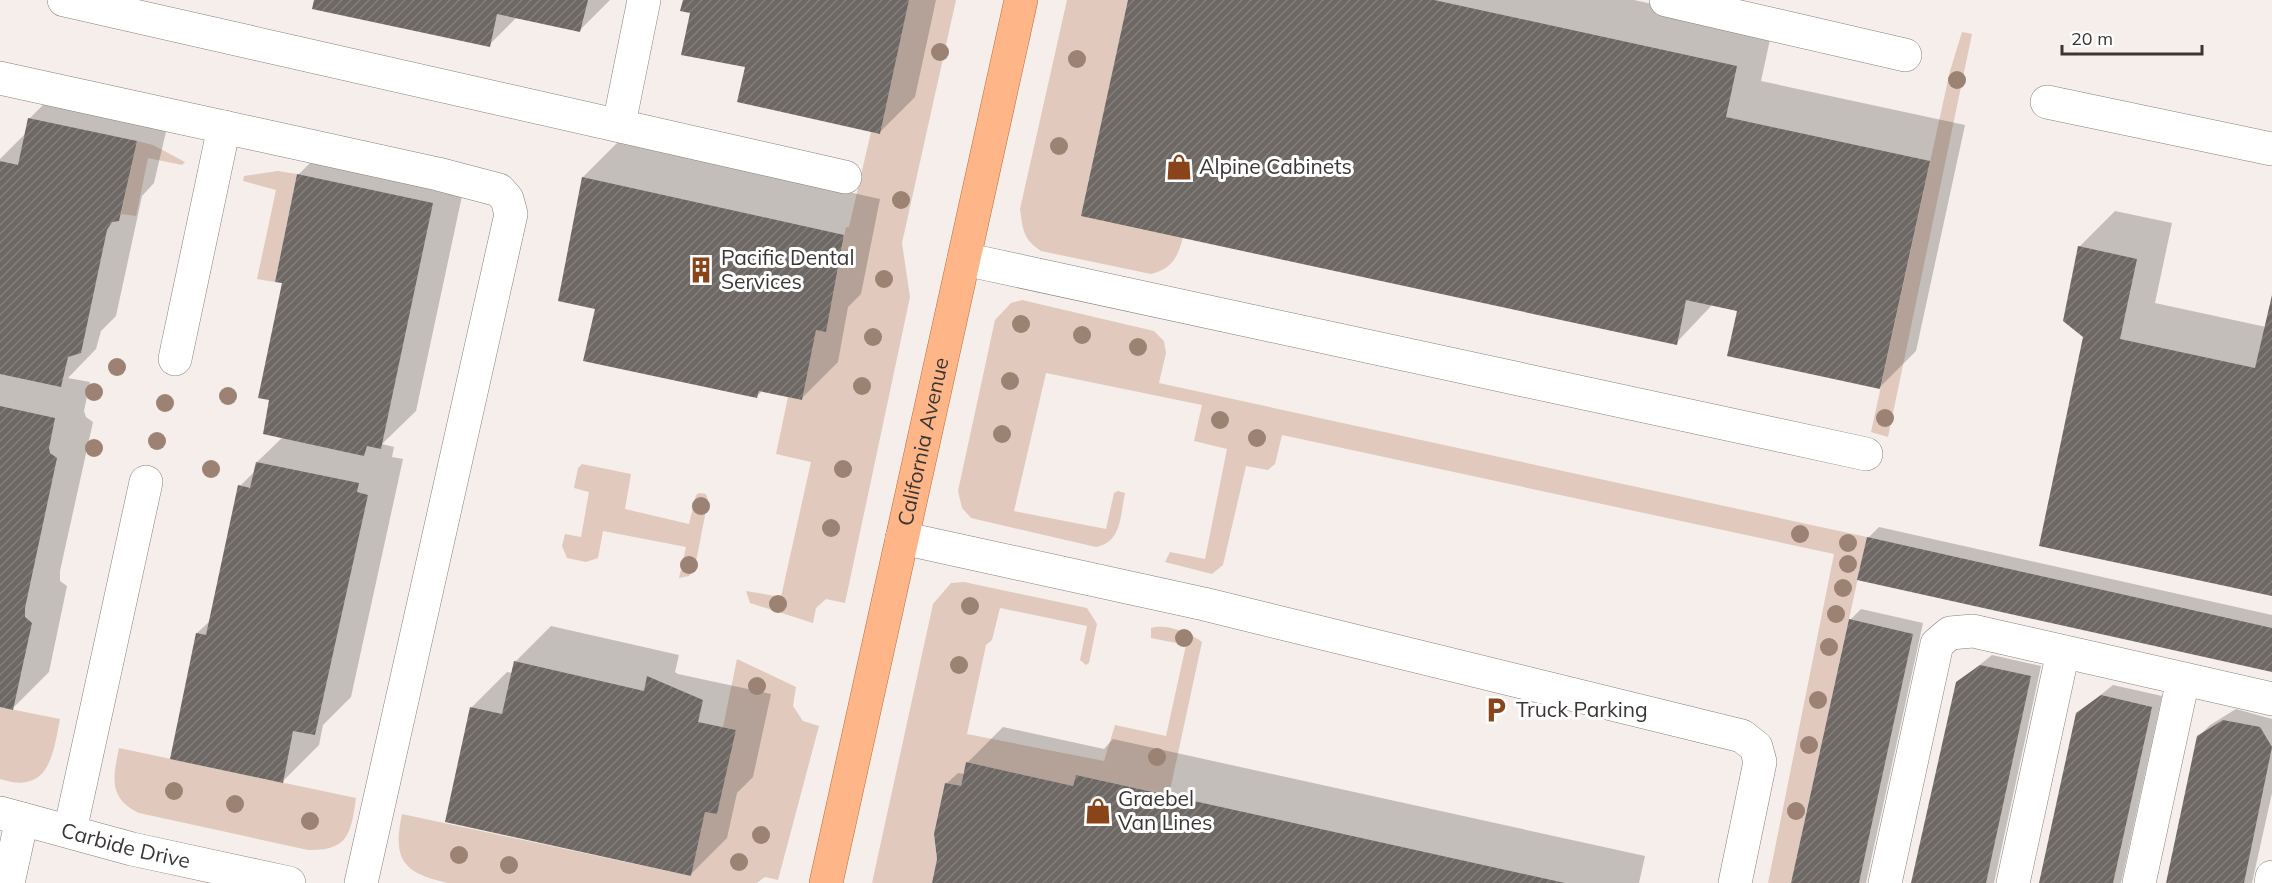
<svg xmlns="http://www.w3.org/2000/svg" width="2272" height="883" viewBox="0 0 2272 883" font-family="Mulish,sans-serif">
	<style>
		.green { fill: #e1cabd }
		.shadow { fill: #0003 }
		.building { fill: url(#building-hatch) }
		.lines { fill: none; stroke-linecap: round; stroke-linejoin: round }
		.minor-casing { stroke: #867f7c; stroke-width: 34 }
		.major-casing { stroke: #b86a38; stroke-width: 34 }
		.minor { stroke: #fff; stroke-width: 33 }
		.major { stroke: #feb688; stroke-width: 33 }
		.tree { fill: #9b8273 }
		.labels { text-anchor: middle; stroke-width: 6; stroke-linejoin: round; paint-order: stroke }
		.poi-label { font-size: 21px; fill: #393635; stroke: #fff; text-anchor: start }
		.street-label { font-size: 21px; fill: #393635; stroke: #fff }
	</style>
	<defs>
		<pattern id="building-hatch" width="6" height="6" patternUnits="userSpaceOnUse" patternTransform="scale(1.5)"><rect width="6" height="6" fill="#6e6865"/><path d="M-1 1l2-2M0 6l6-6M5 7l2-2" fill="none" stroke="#847f7c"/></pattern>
	</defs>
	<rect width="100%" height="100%" fill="#f5eeea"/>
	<path class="green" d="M 909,0 L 956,0 L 902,243 L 910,297 L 845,603 L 826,599 L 816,608 L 813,623 L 750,603 L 746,591 L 781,597 L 811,462 L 776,454 L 788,397 L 802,400 L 816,330 L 826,331 L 846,227 L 849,227 L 871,132 L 880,134 Z
		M 1067,0 L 1128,0 L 1183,237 C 1178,257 1172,269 1151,274 L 1041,251 C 1023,239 1023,230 1020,209 Z
		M 1962,32 L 1972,34 L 1888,437 L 1871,432 L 1950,71 Z
		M 137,141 L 153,145 L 185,162 L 182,165 L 148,158 L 136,216 L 121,214 Z
		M 278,171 L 297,174 L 275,282 L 257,279 L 276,190 L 243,181 L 244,176 Z
		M 1022,300 L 1154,331 L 1164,341 L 1166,353 L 1159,383 L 1867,537 L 1791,883 L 1768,883 L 1834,554 L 1282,435 L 1275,464 L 1268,470 L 1246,466 L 1223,565 L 1212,574 L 1165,562 L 1170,552 L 1205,559 L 1227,449 L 1194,441 L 1202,405 L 1046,373 L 1014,511 L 1106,529 L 1114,493 L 1118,491 L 1125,493 C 1120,516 1122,542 1096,547 L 971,518 L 962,508 L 958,491 L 995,320 L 1011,303 Z
		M 582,464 L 631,474 L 625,509 L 689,524 L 696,495 L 699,493 L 706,494 L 708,500 L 695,567 L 689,576 L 679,578 L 686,547 L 603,531 L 598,558 L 586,562 L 567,558 L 562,546 L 565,534 L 581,537 L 589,492 L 574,488 L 578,468 Z
		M 964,582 L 1087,608 L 1097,624 L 1089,663 L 1086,665 L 1080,660 L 1087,626 L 1000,608 L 992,640 L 986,645 L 967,734 L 1104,761 L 1115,725 L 1166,736 L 1186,645 L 1151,638 L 1151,628 C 1166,623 1190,633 1202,642 L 1169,795 L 1076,775 L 1073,786 L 966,762 L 961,786 L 934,834 L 937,859 L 932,883 L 872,883 L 933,604 L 951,583 Z
		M 737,659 L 796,687 L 793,706 L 803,721 L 819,726 L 778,880 L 765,877 L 757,883 L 448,883 C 404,873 392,861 402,814 L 691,876 L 705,812 L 717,814 L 736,730 L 723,727 Z
		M 0,707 L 60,719 C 53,755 49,795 0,779 Z
		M 119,748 L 356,798 C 351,834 348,851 308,850 L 139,813 C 108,798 113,777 119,748 Z"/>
	<path class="shadow" d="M 316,0 L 610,0 L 580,30 L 517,17 L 489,45 Z
		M 684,0 L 936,0 L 915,97 L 879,133 L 746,66 L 691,12 Z
		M 1130,0 L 1634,0 L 1772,30 L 1761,81 L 1965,125 L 1916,351 L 1880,387 L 1739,310 L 1713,304 L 1676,343 Z
		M 65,83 L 172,106 L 154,183 L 142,196 L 116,316 L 101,331 L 96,349 L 68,378 L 90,382 L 84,411 L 86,417 L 93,422 L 60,571 L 60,581 L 67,586 L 49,672 L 13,708 L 0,705 L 0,159 L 26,133 L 29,119 Z
		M 334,139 L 468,168 L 416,411 L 382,444 L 394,447 L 392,457 L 403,459 L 351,697 L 323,725 L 319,745 L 283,781 L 172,758 L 197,633 L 211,620 L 240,486 L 256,470 L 257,462 L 283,437 L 271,399 L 298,175 Z
		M 619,141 L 880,199 L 861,294 L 848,307 L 838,362 L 802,398 L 763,390 L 757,396 L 596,308 L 583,177 Z
		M 2115,211 L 2172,223 L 2155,303 L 2266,327 L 2272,297 L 2272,594 L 2085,337 L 2079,247 Z
		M 1879,527 L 2272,615 L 2272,671 L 1868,538 Z
		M 1861,609 L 1923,623 L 1866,883 L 1793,883 L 1850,620 Z
		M 551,626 L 679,655 L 675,672 L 678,674 L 771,694 L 753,777 L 737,793 L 727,838 L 691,874 L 471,708 L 507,672 L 513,673 L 515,662 Z
		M 1992,655 L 2041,666 L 1994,883 L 1913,883 L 1957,683 Z
		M 2113,685 L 2162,696 L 2121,883 L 2040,883 L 2078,713 Z
		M 2236,709 L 2272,719 L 2272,793 L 2252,883 L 2167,883 L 2198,737 L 2210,725 Z
		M 1003,727 L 1104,749 L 1113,739 L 1645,856 L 1639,883 L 934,883 L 940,852 L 946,784 L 958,773 L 965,774 L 967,763 Z"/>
	<path class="building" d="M 314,0 L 588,0 L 580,32 L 497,14 L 490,47 L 312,9 Z
		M 683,0 L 909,0 L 880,134 L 737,102 L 745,67 L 681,55 L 690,13 L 680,11 Z
		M 1128,0 L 1434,0 L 1737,66 L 1726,117 L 1930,161 L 1880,389 L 1727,356 L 1737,311 L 1686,300 L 1677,345 L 1081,216 Z
		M 28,118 L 137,141 L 119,221 L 112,222 L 107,230 L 81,353 L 68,357 L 61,387 L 0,374 L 0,161 L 18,165 Z
		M 297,174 L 433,203 L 381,449 L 367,446 L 364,456 L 263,434 L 269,400 L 258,398 L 282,283 L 275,282 Z
		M 582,177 L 844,235 L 826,332 L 816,330 L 802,400 L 759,391 L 757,398 L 583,361 L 595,309 L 558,301 Z
		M 2078,246 L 2137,259 L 2120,339 L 2255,368 L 2272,295 L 2272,596 L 2039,546 L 2083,337 L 2063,321 Z
		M 0,406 L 55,418 L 49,448 L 50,453 L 57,458 L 25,608 L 25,617 L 32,623 L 13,710 L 0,707 Z
		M 256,462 L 359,483 L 357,492 L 368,495 L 315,735 L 293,731 L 283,783 L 170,759 L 196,633 L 206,635 L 238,485 L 250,488 Z
		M 1867,537 L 2272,628 L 2272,672 L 1857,580 Z
		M 1849,619 L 1913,634 L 1859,883 L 1791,883 Z
		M 514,661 L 644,691 L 647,676 L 703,700 L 698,722 L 736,730 L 717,814 L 705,812 L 691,876 L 445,822 L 470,707 L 502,714 Z
		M 1980,665 L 2031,676 L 1986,883 L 1911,883 L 1956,682 Z
		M 2101,695 L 2152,707 L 2113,883 L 2039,883 L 2076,713 Z
		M 2223,720 L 2260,727 L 2272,747 L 2244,883 L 2166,883 L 2197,736 Z
		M 966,762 L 1073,786 L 1076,775 L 1565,883 L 932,883 L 937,859 L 934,834 L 945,783 L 961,786 Z"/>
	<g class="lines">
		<g class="minor-casing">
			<g id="minor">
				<path d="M 64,0 L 845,177"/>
				<path d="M 1666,0 L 1905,55"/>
				<path d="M 0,78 L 438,174 L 499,190 L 507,199 L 511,214 L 361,883"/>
				<path d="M 2047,102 L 2272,149"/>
				<path d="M 619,124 L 644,0"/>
				<path d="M 964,259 L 1866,454"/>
				<path d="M 175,359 L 224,127"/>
				<path d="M 902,538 L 1204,604 L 1742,736 L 1756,747 L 1760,762 L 1735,883"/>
				<path id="s1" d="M 0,813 L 132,849 L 289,883"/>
				<path d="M 70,831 L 146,482"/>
				<path d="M 8,883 L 22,819"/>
				<path d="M 1885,883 L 1937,644 L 1950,633 L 1973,631 L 2272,699"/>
				<path d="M 2013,883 L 2063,652"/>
				<path d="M 2139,883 L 2183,680"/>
				<path d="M 2271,883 L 2272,877"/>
			</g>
		</g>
		<g class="major-casing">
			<g id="major">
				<path id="s2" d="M 826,883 L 1021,0"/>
			</g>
		</g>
		<use href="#minor" class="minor"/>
		<use href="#major" class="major"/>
	</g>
	<g class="tree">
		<circle cx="940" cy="52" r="9"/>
		<circle cx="1077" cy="59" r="9"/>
		<circle cx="1957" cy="80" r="9"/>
		<circle cx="1059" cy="146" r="9"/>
		<circle cx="901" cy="200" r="9"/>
		<circle cx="884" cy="279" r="9"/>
		<circle cx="1021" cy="324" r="9"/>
		<circle cx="1082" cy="335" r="9"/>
		<circle cx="873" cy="337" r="9"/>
		<circle cx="1138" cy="347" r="9"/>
		<circle cx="117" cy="367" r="9"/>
		<circle cx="1010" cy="381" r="9"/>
		<circle cx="862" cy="386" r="9"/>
		<circle cx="94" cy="392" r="9"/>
		<circle cx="228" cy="396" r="9"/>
		<circle cx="165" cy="403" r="9"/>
		<circle cx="1885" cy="418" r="9"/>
		<circle cx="1220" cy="420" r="9"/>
		<circle cx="1002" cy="434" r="9"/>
		<circle cx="1257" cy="438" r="9"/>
		<circle cx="157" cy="441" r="9"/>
		<circle cx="94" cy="448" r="9"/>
		<circle cx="211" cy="469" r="9"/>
		<circle cx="843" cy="469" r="9"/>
		<circle cx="701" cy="506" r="9"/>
		<circle cx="831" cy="528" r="9"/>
		<circle cx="1800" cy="534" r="9"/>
		<circle cx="1848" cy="543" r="9"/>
		<circle cx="1848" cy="564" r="9"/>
		<circle cx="689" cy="565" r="9"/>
		<circle cx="1843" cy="588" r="9"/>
		<circle cx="778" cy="604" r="9"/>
		<circle cx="970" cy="606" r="9"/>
		<circle cx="1836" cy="614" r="9"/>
		<circle cx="1184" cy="638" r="9"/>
		<circle cx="1829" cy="647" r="9"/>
		<circle cx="959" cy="665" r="9"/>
		<circle cx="757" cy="686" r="9"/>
		<circle cx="1818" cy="700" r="9"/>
		<circle cx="1809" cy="745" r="9"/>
		<circle cx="1157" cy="757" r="9"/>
		<circle cx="174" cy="791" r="9"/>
		<circle cx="235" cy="804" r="9"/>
		<circle cx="1796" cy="811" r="9"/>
		<circle cx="310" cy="821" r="9"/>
		<circle cx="761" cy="835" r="9"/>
		<circle cx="459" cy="855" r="9"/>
		<circle cx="739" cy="862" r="9"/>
		<circle cx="509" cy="865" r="9"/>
	</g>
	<defs>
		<g id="shop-bare" transform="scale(2.07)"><path d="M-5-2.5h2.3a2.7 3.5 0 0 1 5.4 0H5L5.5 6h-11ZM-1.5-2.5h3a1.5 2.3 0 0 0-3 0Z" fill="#894519" stroke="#fff" stroke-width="2.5" paint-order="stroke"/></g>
		<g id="building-bare" transform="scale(2.07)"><path d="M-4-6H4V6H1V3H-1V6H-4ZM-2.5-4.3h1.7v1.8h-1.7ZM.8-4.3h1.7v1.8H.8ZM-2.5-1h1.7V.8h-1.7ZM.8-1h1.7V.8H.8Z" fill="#894519" stroke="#fff" stroke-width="2.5" paint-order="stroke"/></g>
		<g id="parking-bare" transform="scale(2.07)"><path d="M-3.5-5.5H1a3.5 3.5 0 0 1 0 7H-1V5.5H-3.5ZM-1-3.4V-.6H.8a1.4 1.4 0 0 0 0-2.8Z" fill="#894519" stroke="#fff" stroke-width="2.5" paint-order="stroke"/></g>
	</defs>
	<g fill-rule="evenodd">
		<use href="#shop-bare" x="1179" y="167"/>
		<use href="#building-bare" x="701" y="270"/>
		<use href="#parking-bare" x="1496" y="710"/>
		<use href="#shop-bare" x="1098" y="811"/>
	</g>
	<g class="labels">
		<g class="poi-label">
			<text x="1199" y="174">Alpine Cabinets</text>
			<text x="721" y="265">Pacific Dental<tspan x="721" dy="24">Services</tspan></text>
			<text x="1516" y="717">Truck Parking</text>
			<text x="1118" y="806">Graebel<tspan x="1118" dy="24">Van Lines</tspan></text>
		</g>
		<g class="street-label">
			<text dy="7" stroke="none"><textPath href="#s2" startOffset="452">California Avenue</textPath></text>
			<text dy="7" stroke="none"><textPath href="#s1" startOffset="130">Carbide Drive</textPath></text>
		</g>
	</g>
	<path d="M2062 45v9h140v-9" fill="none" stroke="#393635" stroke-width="3"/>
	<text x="2071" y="45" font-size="18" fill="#393635" stroke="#ffffff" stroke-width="4.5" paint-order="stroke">20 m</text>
</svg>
